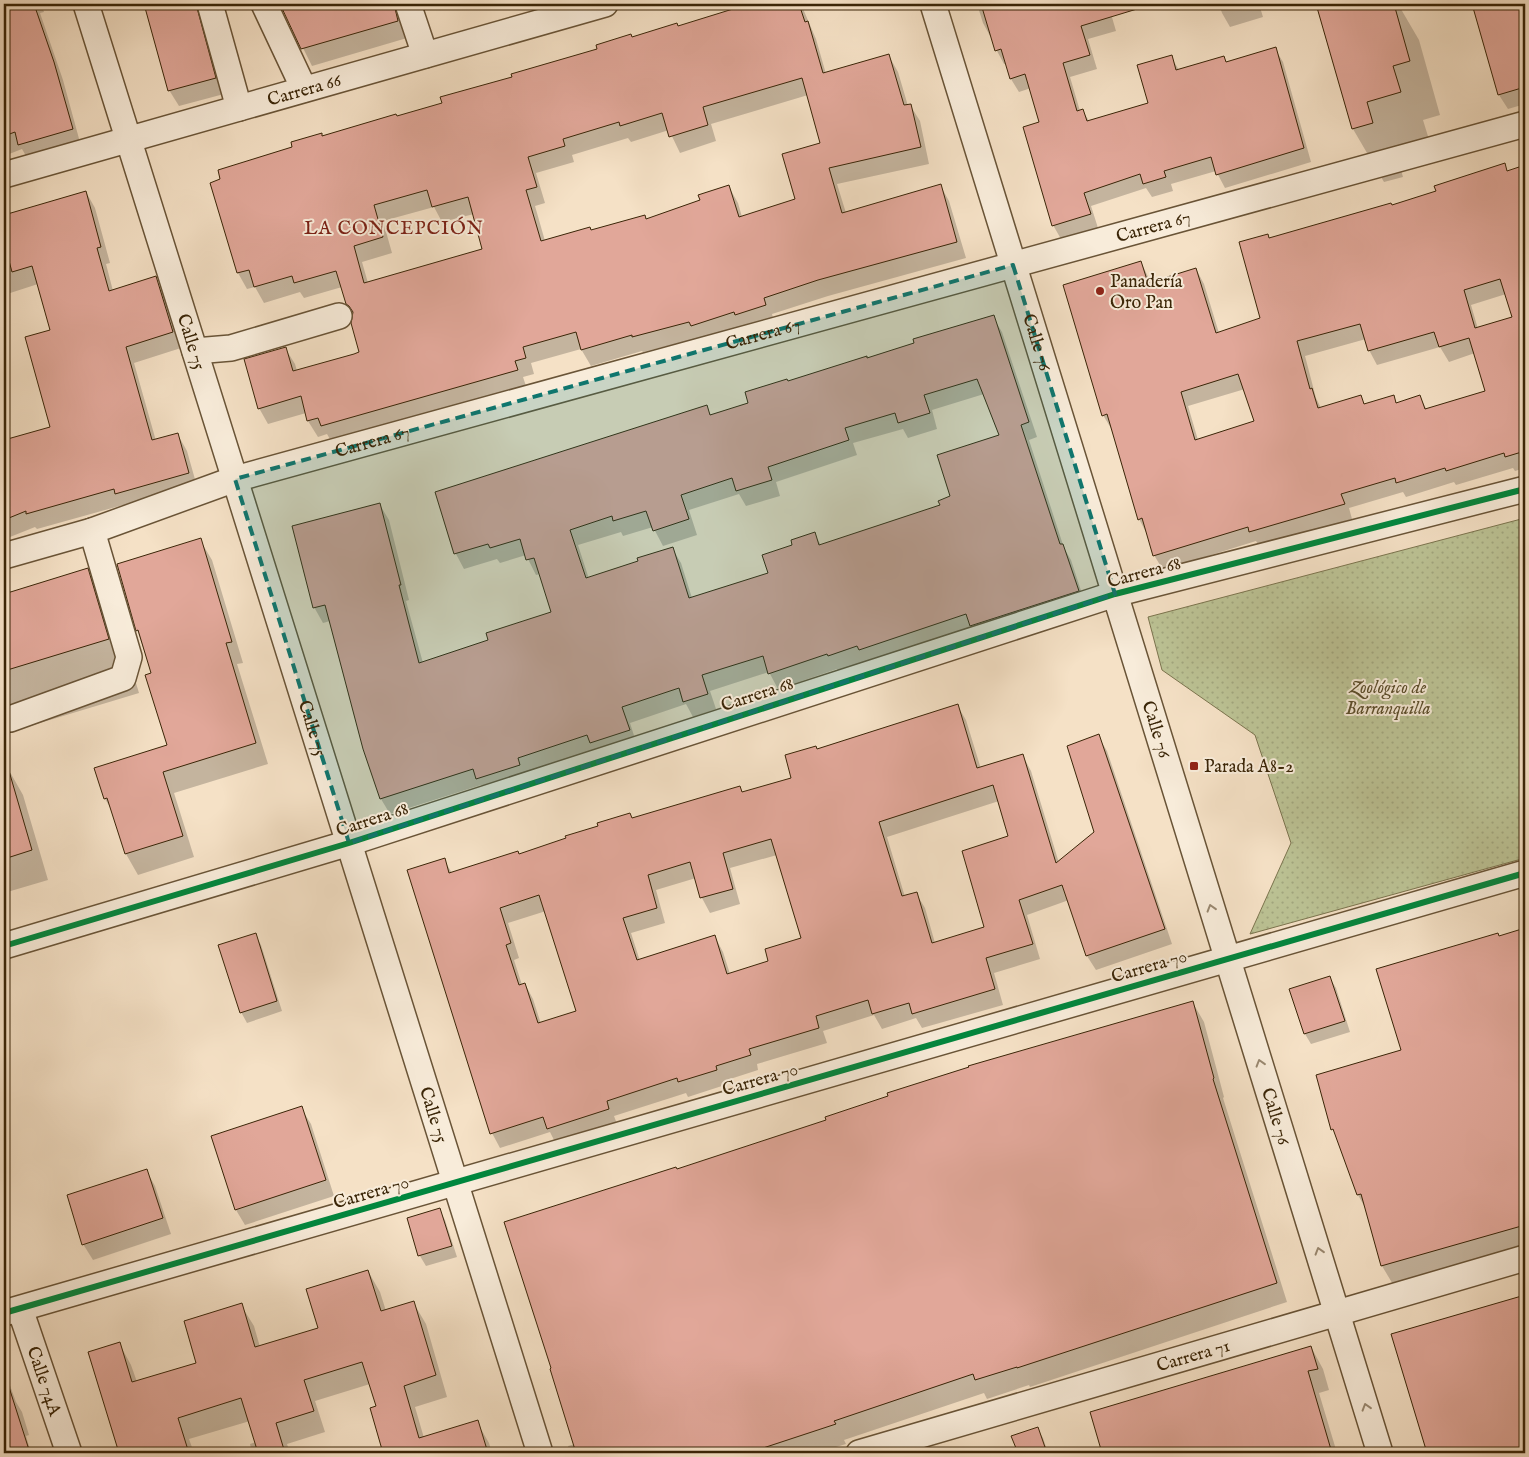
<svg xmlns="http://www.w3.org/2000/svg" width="1529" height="1457" viewBox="0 0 1529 1457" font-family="'IM FELL English',serif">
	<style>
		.park { fill: url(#park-dots); stroke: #7b744e }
		.shadow { fill: #0003; fill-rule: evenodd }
		.building { fill: #e1a799; stroke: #3a2507; fill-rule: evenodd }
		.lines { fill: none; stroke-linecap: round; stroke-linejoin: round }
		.minor-casing { stroke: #695437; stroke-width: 28 }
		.minor { stroke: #f8ecda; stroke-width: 25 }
		.cycleway-casing { stroke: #f8ecda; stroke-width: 9 }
		.cycleway { stroke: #00873e; stroke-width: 6 }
		.oneway { stroke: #998870 }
		.marked { fill: #0f766e; fill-opacity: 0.2; stroke: #0f766e; stroke-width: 4; stroke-dasharray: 10 6; stroke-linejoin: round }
		.poi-dot { fill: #8f2418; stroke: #f8ecda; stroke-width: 2 }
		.labels { text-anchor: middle; stroke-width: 4; stroke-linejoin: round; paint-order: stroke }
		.street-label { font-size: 18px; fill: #3a2507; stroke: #f8ecda }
		.poi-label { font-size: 18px; fill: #3a2507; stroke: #f8ecda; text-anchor: start }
		.park-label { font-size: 18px; font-style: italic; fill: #5a4c2a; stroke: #f8ecda }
		.neighbourhood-label { font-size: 19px; letter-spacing: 1px; fill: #7a1f14; stroke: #f8ecda }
	</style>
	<defs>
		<pattern id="park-dots" width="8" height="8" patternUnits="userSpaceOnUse" patternTransform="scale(1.25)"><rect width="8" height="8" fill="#bcc395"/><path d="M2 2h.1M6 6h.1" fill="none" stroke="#a2a77f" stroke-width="1.8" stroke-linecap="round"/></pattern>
	</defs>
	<rect width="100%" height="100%" fill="#f5e1c6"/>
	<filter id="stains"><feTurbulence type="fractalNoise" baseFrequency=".004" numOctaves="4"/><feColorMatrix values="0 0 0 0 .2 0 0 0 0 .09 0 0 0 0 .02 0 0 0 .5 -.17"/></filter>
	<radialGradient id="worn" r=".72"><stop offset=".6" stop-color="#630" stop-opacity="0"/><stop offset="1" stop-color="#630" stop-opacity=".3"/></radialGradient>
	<path class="park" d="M 1525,518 L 1525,858 L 1250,934 L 1291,843 L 1255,735 L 1162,670 L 1148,617 Z"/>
	<path class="shadow" d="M 4,4 L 41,4 L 44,12 L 40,13 L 63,80 L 81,146 L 29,161 L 22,149 L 4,156 Z
		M 146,4 L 207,4 L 224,94 L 179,106 L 169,90 Z
		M 281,4 L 399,4 L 407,38 L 312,66 Z
		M 489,4 L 503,4 L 492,8 Z
		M 753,4 L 801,4 L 816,39 L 826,74 L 889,56 L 898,72 L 908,106 L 910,105 L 920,121 L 929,164 L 837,184 L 846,213 L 940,185 L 949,201 L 966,258 L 828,296 L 772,314 L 774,322 L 701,342 L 699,338 L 643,352 L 642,351 L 591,366 L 581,349 L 531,363 L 534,374 L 523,377 L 526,386 L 331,441 L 327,434 L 318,437 L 308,421 L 306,413 L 268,424 L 259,408 L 285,348 L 295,364 L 297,371 L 361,353 L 354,315 L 347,303 L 342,287 L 304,298 L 300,292 L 264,303 L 255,287 L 247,289 L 238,273 L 212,183 L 322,137 L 443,104 L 513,78 L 632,38 L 678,27 ZM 808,95 L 822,143 L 796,200 L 742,217 L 738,203 L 729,187 L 701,200 L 646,220 L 545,241 L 535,206 L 545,203 L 536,173 L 574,162 L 572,155 L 628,138 L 631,142 L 669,130 L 680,153 L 716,141 L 711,124 ZM 434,207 L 442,222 L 474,214 L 484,250 L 368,283 L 362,262 L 392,253 L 383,221 Z
		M 871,4 L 897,4 L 875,10 Z
		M 977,4 L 1119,4 L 1109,7 L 1116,31 L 1088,39 L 1097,69 L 1070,77 L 1080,111 L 1083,111 L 1089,121 L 1150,103 L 1171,57 L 1179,70 L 1223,57 L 1227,63 L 1275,49 L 1283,62 L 1311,162 L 1225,188 L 1216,171 L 1171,184 L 1173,191 L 1152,197 L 1146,188 L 1091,206 L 1098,228 L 1061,239 L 1053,225 L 1041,123 L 1031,88 L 1019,92 L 1011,79 L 1006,64 L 1004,64 L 997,51 L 992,36 L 990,36 L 983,23 Z
		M 1179,4 L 1201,4 L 1182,9 Z
		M 1219,4 L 1259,4 L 1263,17 L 1230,27 L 1222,13 Z
		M 1327,4 L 1398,4 L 1419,40 L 1440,115 L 1423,120 L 1431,146 L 1397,156 L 1403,177 L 1384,182 L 1353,129 L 1318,6 Z
		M 1473,4 L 1525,4 L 1525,104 L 1508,109 L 1499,95 Z
		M 1504,165 L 1508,172 L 1525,166 L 1525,468 L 1515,471 L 1513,468 L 1456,485 L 1454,482 L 1406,497 L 1403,492 L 1349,508 L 1352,519 L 1259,546 L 1256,541 L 1163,570 L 1154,555 L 1147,534 L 1139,519 L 1112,430 L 1103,415 L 1141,262 L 1151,283 L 1196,269 L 1204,284 L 1219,333 L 1262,319 L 1269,239 L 1392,207 L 1438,192 ZM 1506,294 L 1514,318 L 1478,329 L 1471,305 ZM 1366,339 L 1369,350 L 1377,365 L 1440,347 L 1449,362 L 1475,353 L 1487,391 L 1427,410 L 1420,397 L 1397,404 L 1393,397 L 1365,405 L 1360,396 L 1321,408 L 1316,398 L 1305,356 ZM 1245,389 L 1256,422 L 1198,440 L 1188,406 Z
		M 86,192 L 95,208 L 110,263 L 106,264 L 113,291 L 155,278 L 164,294 L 181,348 L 134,363 L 156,441 L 178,435 L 187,451 L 198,490 L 126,510 L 123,505 L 37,529 L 35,527 L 10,537 L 4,528 L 4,441 L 51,427 L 52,331 L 38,284 L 4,295 L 4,216 Z
		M 993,317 L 1002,332 L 1037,437 L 1029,440 L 1064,548 L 1071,560 L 1086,606 L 869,665 L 867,661 L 838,671 L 837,669 L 778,689 L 769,672 L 710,691 L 716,709 L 693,717 L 686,704 L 630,723 L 637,745 L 486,794 L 481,785 L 390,814 L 381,799 L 330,621 L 323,623 L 314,607 L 380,505 L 389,520 L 409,600 L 406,601 L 423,663 L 490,640 L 552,612 L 540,574 L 536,575 L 526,555 L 500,563 L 497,559 L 464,569 L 456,554 L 436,492 L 706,407 L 711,415 L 750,404 L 787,382 L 867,359 ZM 984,394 L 1000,436 L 952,497 L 941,506 L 821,545 L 814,534 L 794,546 L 769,574 L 692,598 L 681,563 L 672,548 L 639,562 L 589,579 L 578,545 L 621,532 L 623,536 L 653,527 L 663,546 L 697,535 L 689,510 L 739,494 L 746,506 L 780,496 L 776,482 L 857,455 L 853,443 L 903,429 L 908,438 L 937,429 L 932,410 Z
		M 200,540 L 212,560 L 243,663 L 237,664 L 268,764 L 174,793 L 194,857 L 138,875 L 126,854 L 113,812 L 105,799 L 96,769 L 168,745 L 152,674 L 137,630 Z
		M 87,570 L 118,624 L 139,693 L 20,729 L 4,702 L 4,596 Z
		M 957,705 L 966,720 L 981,769 L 1023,756 L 1031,771 L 1059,863 L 1095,832 L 1098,736 L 1107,751 L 1172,944 L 1096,970 L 1087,956 L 1069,900 L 1027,915 L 1040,959 L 994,973 L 1003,1005 L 922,1028 L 916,1018 L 882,1029 L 874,1015 L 823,1031 L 827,1043 L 757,1064 L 758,1070 L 724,1081 L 725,1085 L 688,1097 L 686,1093 L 614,1116 L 617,1124 L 556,1144 L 550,1132 L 500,1148 L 492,1133 L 444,860 L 452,873 L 519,855 L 740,787 L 743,793 L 793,778 L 817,750 ZM 999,801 L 1010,837 L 986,928 L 935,943 L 925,908 L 916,893 L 905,897 L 887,837 ZM 777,855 L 803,939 L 770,962 L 730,974 L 723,952 L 715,937 L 640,961 L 631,933 L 665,923 L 656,890 L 696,878 L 702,898 L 710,913 L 740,904 L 730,868 ZM 546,911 L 577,1012 L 541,1024 L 533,999 L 525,984 L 522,985 L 514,960 L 519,958 L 508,923 Z
		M 6,765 L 23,795 L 48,880 L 4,893 L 4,766 Z
		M 1525,929 L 1525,1248 L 1394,1286 L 1382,1266 L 1367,1211 L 1358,1195 L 1338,1139 L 1333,1129 L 1318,1076 L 1403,1051 L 1499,937 Z
		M 255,934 L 261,945 L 282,1011 L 247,1023 L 241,1012 Z
		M 1330,978 L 1336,988 L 1350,1032 L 1311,1044 L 1305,1034 L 1291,990 Z
		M 1193,1003 L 1204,1022 L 1224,1097 L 1223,1098 L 1287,1302 L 1030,1387 L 1029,1385 L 987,1399 L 984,1393 L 844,1440 L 846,1444 L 816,1453 L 570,1453 L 568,1446 L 575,1444 L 677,1170 Z
		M 301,1108 L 311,1124 L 334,1196 L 245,1225 L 236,1210 Z
		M 146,1170 L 155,1186 L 171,1234 L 93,1260 L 83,1244 Z
		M 439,1209 L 445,1220 L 457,1257 L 426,1266 L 420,1256 L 408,1219 Z
		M 368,1271 L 380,1292 L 386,1311 L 413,1302 L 426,1324 L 447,1397 L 415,1407 L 424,1438 L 477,1422 L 489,1443 L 492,1453 L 374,1453 L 384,1450 L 377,1407 L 370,1384 L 315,1401 L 325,1432 L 287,1444 L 290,1453 L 252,1453 L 250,1444 L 256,1442 L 250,1421 L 189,1439 L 194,1453 L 120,1453 L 90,1352 L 119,1343 L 131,1365 L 137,1382 L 198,1364 L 241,1305 L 254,1326 L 260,1347 L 319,1329 Z
		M 1525,1296 L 1525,1453 L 1428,1453 L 1393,1335 L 1429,1326 Z
		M 1311,1347 L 1323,1369 L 1329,1390 L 1319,1393 L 1337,1453 L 1103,1453 L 1091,1413 Z
		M 4,1369 L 16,1402 L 22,1412 L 29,1435 L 26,1436 L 31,1453 L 4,1453 Z
		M 1037,1428 L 1043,1438 L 1048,1453 L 1019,1453 L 1013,1436 Z"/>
	<path class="building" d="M 4,4 L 34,4 L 54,62 L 73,129 L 18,145 L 15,132 L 4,136 Z
		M 144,4 L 196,4 L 216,78 L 168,91 Z
		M 280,4 L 394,4 L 398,21 L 301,49 Z
		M 749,4 L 799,4 L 805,22 L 808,21 L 823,73 L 889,54 L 904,105 L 911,104 L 921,147 L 829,168 L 842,213 L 941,184 L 957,242 L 818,280 L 764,298 L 766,305 L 735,315 L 734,312 L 691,326 L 689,322 L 632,337 L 632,335 L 581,350 L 576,332 L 523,347 L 526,358 L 515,361 L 518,370 L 321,426 L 318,418 L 307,421 L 301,396 L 258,409 L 244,359 L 286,347 L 293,371 L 354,354 L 359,352 L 351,323 L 353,312 L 349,306 L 346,304 L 336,271 L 294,283 L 292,276 L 254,287 L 249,270 L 237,273 L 210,183 L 220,179 L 218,170 L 292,147 L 291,142 L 322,133 L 322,136 L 396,114 L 397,116 L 442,103 L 440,97 L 512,77 L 511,74 L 597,49 L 596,45 L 631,34 L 632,37 L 677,23 L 678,26 ZM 802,78 L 820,143 L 782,154 L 795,199 L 739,217 L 729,185 L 698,195 L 700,200 L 646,219 L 645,215 L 591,230 L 590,227 L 541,241 L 526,190 L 537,187 L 528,157 L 565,146 L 563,139 L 619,122 L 620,126 L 662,113 L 669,137 L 708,125 L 703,107 ZM 427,190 L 432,207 L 468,197 L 482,249 L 364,283 L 354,246 L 383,237 L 374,205 Z
		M 981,4 L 1136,4 L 1137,9 L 1081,26 L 1090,55 L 1063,63 L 1077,111 L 1083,109 L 1087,121 L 1148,103 L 1137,65 L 1172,55 L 1176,70 L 1224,56 L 1226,62 L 1276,47 L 1304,148 L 1216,175 L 1211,157 L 1164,171 L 1166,177 L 1143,184 L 1140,174 L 1084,193 L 1091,214 L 1052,226 L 1023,127 L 1039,122 L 1025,74 L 1010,79 L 1001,49 L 995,51 Z
		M 1316,4 L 1394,4 L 1410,61 L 1393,66 L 1401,92 L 1367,102 L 1373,123 L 1352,129 Z
		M 1472,4 L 1525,4 L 1525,87 L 1498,95 Z
		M 1505,163 L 1507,171 L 1525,165 L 1525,451 L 1505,457 L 1504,453 L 1446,471 L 1445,468 L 1396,483 L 1395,478 L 1341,494 L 1345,504 L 1249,532 L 1248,527 L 1153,556 L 1142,518 L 1138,520 L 1107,414 L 1102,416 L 1063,285 L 1141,261 L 1148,283 L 1196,268 L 1216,333 L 1260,318 L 1239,242 L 1268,234 L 1269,238 L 1391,203 L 1392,205 L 1436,191 L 1434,186 ZM 1500,279 L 1512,317 L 1475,328 L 1464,290 ZM 1360,324 L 1368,351 L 1434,332 L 1439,347 L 1469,338 L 1485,391 L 1425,409 L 1420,395 L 1396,403 L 1394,395 L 1364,404 L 1361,395 L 1318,408 L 1312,388 L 1310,389 L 1297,341 ZM 1238,374 L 1254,421 L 1195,440 L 1181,392 Z
		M 86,191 L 101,247 L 97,248 L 109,291 L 156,276 L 173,332 L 126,347 L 152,440 L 178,433 L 189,473 L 115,494 L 114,489 L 26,514 L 26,511 L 4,520 L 4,440 L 50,427 L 25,337 L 50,330 L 32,266 L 12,272 L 4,242 L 4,215 Z
		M 994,315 L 1029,422 L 1021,425 L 1060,544 L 1063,544 L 1079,591 L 970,626 L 966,614 L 859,650 L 857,646 L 828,656 L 827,654 L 768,674 L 763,656 L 702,675 L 708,694 L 683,702 L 679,688 L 622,707 L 630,730 L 590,743 L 587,735 L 518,758 L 520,765 L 476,779 L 473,769 L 380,799 L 363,749 L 325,605 L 313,608 L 292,526 L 380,503 L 401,585 L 399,585 L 419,663 L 488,640 L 486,633 L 551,612 L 534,558 L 526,560 L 520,539 L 490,548 L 488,544 L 454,554 L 435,492 L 707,405 L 710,415 L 748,403 L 745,392 L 787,379 L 788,381 L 867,356 L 867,358 L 914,343 L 913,339 ZM 977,379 L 999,435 L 937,455 L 950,496 L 938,501 L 940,505 L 819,545 L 815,532 L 791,540 L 792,545 L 762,555 L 768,573 L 689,598 L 673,547 L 637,558 L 638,561 L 586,578 L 570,530 L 612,516 L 613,521 L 646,511 L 653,531 L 689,519 L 681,495 L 732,478 L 736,491 L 772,480 L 768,467 L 849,440 L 845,428 L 895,413 L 898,423 L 930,413 L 924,395 Z
		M 201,538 L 232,642 L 226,643 L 256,743 L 163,772 L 183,836 L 125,854 L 107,798 L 104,799 L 94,768 L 167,745 L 145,675 L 151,673 L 138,630 L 136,631 L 117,564 Z
		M 88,568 L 109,639 L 4,671 L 4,594 Z
		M 958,704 L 977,768 L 1023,754 L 1056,863 L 1094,832 L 1067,746 L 1099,734 L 1165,929 L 1086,956 L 1062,885 L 1019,900 L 1033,944 L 986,958 L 995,989 L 912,1014 L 909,1003 L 872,1014 L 868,1000 L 816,1016 L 819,1028 L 749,1049 L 751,1055 L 716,1066 L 717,1070 L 678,1082 L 677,1078 L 607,1101 L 609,1109 L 547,1129 L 543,1117 L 490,1134 L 407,870 L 445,858 L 449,873 L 518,851 L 519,854 L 566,838 L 565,836 L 598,826 L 597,823 L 630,813 L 632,818 L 740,786 L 742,792 L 791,778 L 785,755 L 816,746 L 817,749 ZM 993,785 L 1008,836 L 962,851 L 984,927 L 932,943 L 917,892 L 902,896 L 879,822 ZM 771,839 L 801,938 L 765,949 L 768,961 L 727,974 L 715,935 L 637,960 L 623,918 L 657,908 L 648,875 L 690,862 L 700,898 L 733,889 L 723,853 ZM 539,895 L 576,1011 L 538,1023 L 525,983 L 519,985 L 506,945 L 511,943 L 500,908 Z
		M 9,771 L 32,850 L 4,859 L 4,772 Z
		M 1525,928 L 1525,1225 L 1381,1266 L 1361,1194 L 1357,1195 L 1333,1129 L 1331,1130 L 1316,1075 L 1401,1050 L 1376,969 L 1498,933 L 1499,936 Z
		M 256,933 L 277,1001 L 240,1013 L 218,945 Z
		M 1330,976 L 1345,1021 L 1304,1034 L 1289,989 Z
		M 1193,1001 L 1214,1078 L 1213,1079 L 1277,1283 L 1017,1368 L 1017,1367 L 975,1380 L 973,1374 L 834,1421 L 836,1424 L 748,1453 L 576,1453 L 550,1369 L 551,1368 L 504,1222 L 676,1167 L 677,1169 L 826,1120 L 825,1117 L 888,1096 L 887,1093 L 969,1067 L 968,1066 Z
		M 302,1106 L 326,1180 L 235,1210 L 211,1136 Z
		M 147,1169 L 163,1218 L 82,1245 L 67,1195 Z
		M 440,1208 L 452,1246 L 418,1256 L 407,1218 Z
		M 368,1270 L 381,1311 L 414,1301 L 436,1375 L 404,1386 L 419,1438 L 478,1420 L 488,1453 L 383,1453 L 370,1408 L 376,1406 L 362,1362 L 304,1380 L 314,1411 L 276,1423 L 285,1453 L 258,1453 L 241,1398 L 178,1418 L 188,1450 L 177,1453 L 119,1453 L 88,1352 L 120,1342 L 132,1382 L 196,1363 L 184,1321 L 242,1303 L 255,1347 L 318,1328 L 306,1289 Z
		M 1525,1295 L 1525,1453 L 1427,1453 L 1391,1334 Z
		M 1311,1346 L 1318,1369 L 1308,1371 L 1332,1453 L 1102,1453 L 1090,1412 Z
		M 8,1384 L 30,1453 L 4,1453 L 4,1385 Z
		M 1038,1427 L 1047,1453 L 1018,1453 L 1011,1436 Z"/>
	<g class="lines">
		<g class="minor-casing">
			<g id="minor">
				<path id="s1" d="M 86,4 L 540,1453"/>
				<path d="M 210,4 L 239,108"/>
				<path d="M 264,4 L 304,89"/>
				<path d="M 408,4 L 425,55"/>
				<path id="s2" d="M 933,4 L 1380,1453"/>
				<path id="s3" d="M 4,175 L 605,4"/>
				<path d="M 195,351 L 231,348 L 339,316"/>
				<path id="s4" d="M 4,556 L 92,531 L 235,479 L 1525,124"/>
				<path d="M 4,717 L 10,719 L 123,678 L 129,657 L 92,531"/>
				<path d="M 4,946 L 349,843 L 1115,594 L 1525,489"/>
				<path id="s5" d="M 20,1309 L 69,1453"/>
				<path d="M 4,1313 L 1525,873"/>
				<path id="s6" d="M 859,1453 L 1525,1258"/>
			</g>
		</g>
		<use href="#minor" class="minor"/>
		<g class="cycleway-casing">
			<path id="cycleway" d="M 4,946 L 349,843 L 1115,594 L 1525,489
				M 4,1313 L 1525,873"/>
		</g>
		<use href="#cycleway" class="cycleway"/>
	</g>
	<defs><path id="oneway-chevron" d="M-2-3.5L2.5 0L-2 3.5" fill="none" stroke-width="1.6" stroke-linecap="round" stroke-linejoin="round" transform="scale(1.25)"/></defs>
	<g class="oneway">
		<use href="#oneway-chevron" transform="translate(1211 908) rotate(-107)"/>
		<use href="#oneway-chevron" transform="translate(1260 1063) rotate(-107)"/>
		<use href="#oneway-chevron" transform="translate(1319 1251) rotate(-107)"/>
		<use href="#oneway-chevron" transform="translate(1366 1407) rotate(-107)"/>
	</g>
	<path class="marked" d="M 1013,265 L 1115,594 L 349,843 L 235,479 Z"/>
	<g class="poi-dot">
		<circle cx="1100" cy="291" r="5"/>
		<rect x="1189" y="761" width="10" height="10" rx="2.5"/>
	</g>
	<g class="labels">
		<g class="street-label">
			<text dy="6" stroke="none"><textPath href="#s3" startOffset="312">Carrera 66</textPath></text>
			<text dy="6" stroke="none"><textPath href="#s4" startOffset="1196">Carrera 67</textPath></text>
			<text dy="6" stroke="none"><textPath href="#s4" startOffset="791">Carrera 67</textPath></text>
			<text dy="6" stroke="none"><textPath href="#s1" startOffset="354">Calle 75</textPath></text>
			<text dy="6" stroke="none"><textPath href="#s2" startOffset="354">Calle 76</textPath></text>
			<text dy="6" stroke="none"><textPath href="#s4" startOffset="386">Carrera 67</textPath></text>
			<text transform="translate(1144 572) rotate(-15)" y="6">Carrera 68</text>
			<text transform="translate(757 694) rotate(-18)" y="6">Carrera 68</text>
			<text dy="6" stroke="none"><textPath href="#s1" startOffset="759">Calle 75</textPath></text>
			<text dy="6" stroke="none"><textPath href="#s2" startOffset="759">Calle 76</textPath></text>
			<text transform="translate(372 819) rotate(-18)" y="6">Carrera 68</text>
			<text transform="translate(1149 966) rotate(-16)" y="6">Carrera 70</text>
			<text transform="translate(760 1079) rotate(-16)" y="6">Carrera 70</text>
			<text dy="6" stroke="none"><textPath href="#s1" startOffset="1164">Calle 75</textPath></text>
			<text dy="6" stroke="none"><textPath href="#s2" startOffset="1164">Calle 76</textPath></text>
			<text transform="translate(371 1192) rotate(-16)" y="6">Carrera 70</text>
			<text dy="6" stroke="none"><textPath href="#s6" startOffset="348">Carrera 71</textPath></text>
			<text dy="6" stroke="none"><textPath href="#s5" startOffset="76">Calle 74A</textPath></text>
		</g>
		<g class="poi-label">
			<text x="1110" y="287">Panadería<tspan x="1110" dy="21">Oro Pan</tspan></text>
			<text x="1204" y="772">Parada A8-2</text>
		</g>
		<g class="park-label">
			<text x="1388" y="693">Zoológico de<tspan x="1388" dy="21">Barranquilla</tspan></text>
		</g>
		<g class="neighbourhood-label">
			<text x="394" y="234">LA CONCEPCIÓN</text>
		</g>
	</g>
	<rect width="1529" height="1457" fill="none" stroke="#f5e1c6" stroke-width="20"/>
	<rect x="5" y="5" width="1519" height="1447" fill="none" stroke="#3a2507" stroke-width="2.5"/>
	<rect x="10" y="10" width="1509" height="1437" fill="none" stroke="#3a2507"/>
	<rect width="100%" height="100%" filter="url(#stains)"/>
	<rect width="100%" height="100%" fill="url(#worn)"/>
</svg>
